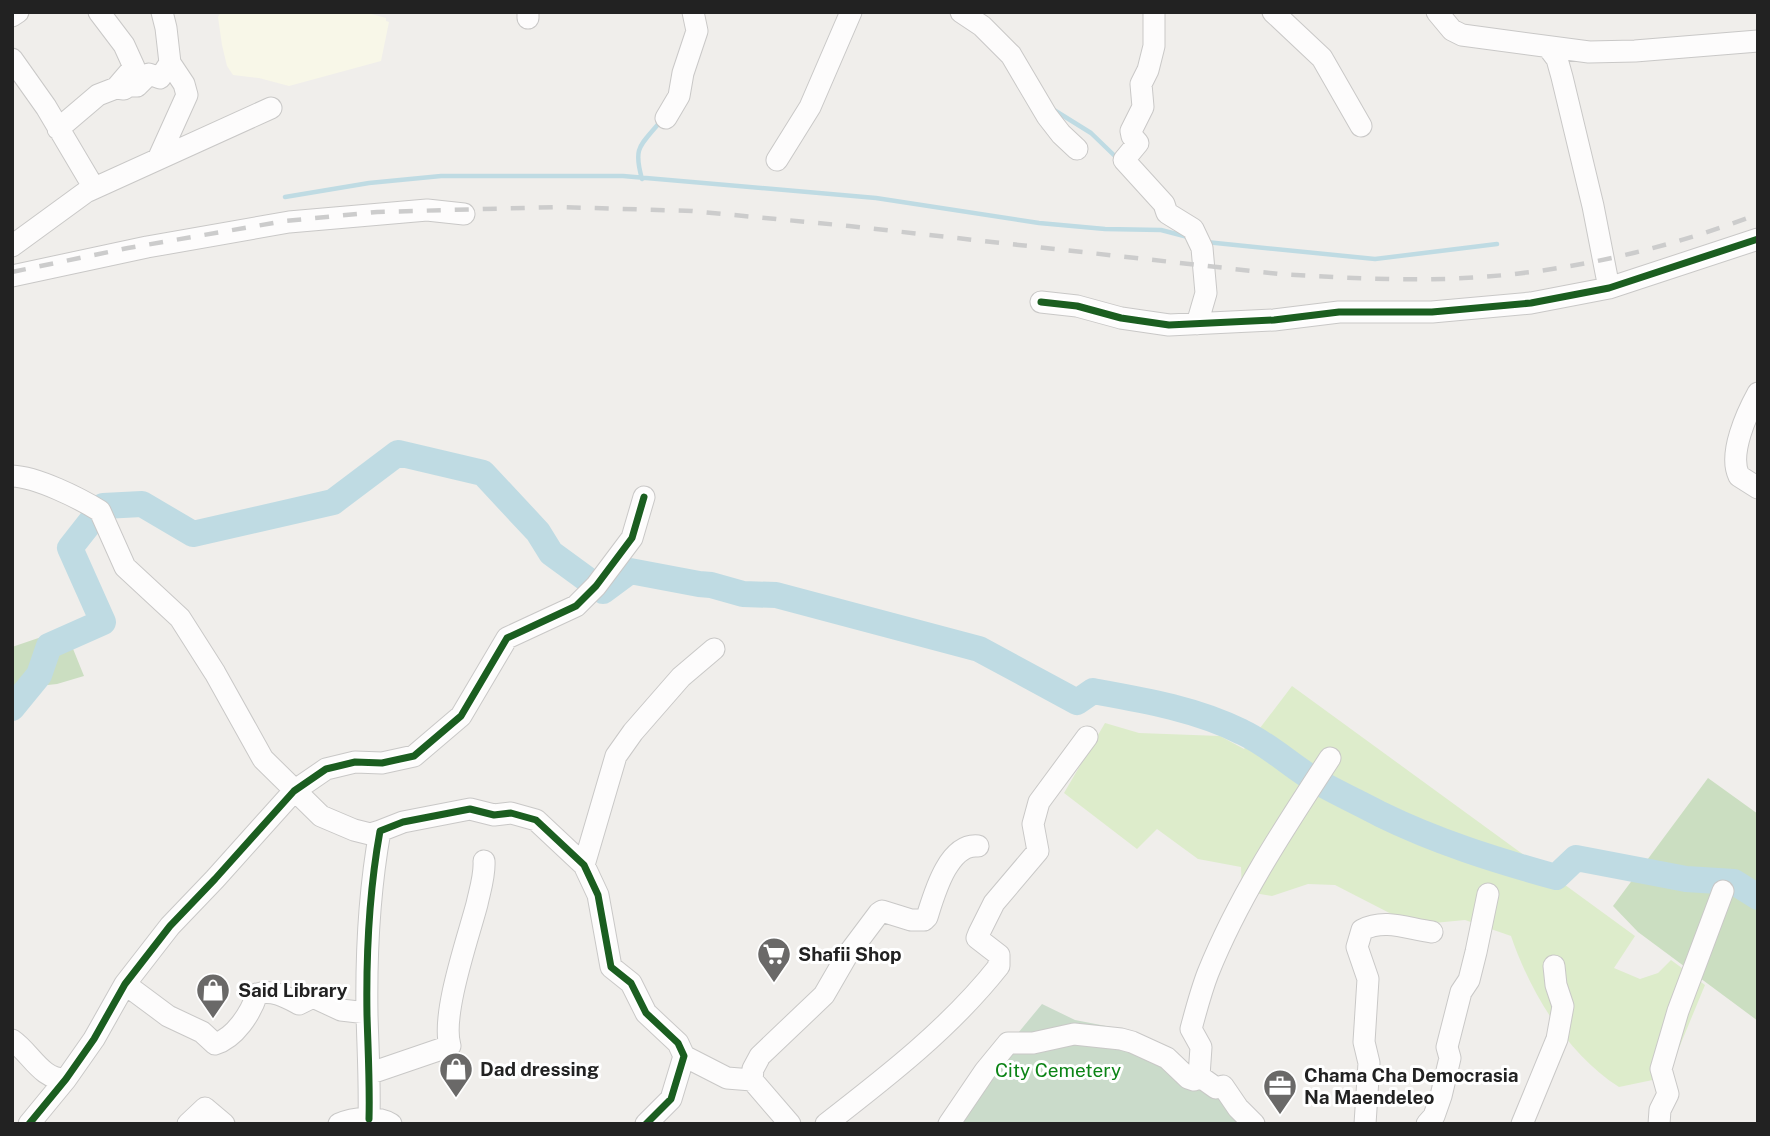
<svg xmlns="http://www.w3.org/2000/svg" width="1770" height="1136" viewBox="0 0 1770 1136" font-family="'Public Sans',sans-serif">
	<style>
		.education { fill: #f8f7e8 }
		.grass { fill: #ddeccb }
		.forest { fill: #cbdec1 }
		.cemetery { fill: #cadbca }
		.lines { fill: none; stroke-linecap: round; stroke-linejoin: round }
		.stream { stroke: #bfdbe3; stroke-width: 4.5 }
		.river { stroke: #bfdbe3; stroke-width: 26 }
		.minor-casing { stroke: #c9c8c7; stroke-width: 23 }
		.minor { stroke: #fdfcfc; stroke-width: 21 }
		.rail { stroke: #ccc; stroke-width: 4.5; stroke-dasharray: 14 14; stroke-linecap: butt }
		.cycleway-casing { stroke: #fff; stroke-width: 11 }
		.cycleway { stroke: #1b5e20; stroke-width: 7 }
		.labels { text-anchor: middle; stroke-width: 6; stroke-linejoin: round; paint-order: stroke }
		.poi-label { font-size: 19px; font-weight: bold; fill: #222; stroke: #fff; text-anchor: start }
		.park-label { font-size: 19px; fill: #0c8416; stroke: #fff }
	</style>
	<rect width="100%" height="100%" fill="#f0eeeb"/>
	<path class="education" d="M 221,12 L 364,12 L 386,18 L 386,21 L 389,22 L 381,61 L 289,86 L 259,78 L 233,75 L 227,66 L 222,45 L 218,17 Z"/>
	<path class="grass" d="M 1292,686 L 1635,936 L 1614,968 L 1640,979 L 1658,973 L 1671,960 L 1705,985 L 1667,1077 L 1619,1087 C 1567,1054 1530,992 1511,936 L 1465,920 L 1423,924 L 1407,922 L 1335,885 L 1308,884 L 1272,896 L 1242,891 L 1241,867 L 1198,859 L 1157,829 L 1137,849 L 1064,793 L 1105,723 L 1139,733 L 1220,736 L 1244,749 Z"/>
	<path class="forest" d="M 65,629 L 84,676 L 57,684 L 20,688 L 12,702 L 12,647 Z
		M 1708,778 L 1758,814 L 1758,1021 L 1638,932 L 1613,906 Z"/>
	<path class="cemetery" d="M 1042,1004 L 1075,1020 L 1111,1027 L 1136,1038 L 1263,1124 L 955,1124 L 995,1061 Z"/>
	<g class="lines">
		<path class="stream" d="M 1054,110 L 1091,133 L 1119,160
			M 642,179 C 633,147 640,146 660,122
			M 285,197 L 369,183 L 441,176 L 623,176 L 876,198 L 1039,223 L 1105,229 L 1161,230 L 1188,237
			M 1206,242 L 1375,259 L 1497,244
			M 12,692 L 20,699"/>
		<path class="river" d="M 12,708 L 39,675 L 49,646 L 103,622 L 70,548 L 103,506 L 142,504 L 193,534 L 333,502 L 398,453 L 483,473 L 538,532 L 551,553 L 603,591 L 630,571 L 699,584 L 711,585 L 743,594 L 776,595 L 979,649 L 1077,702 L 1093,691 C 1143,700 1196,709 1242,732 C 1270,745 1292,767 1318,782 C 1338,793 1359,803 1380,814 C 1437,842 1495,860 1556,877 L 1576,858 L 1686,879 L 1734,882 L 1758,897"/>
		<g class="minor-casing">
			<path id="minor" d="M 961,12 L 982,26 L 1011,55 L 1047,116 L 1061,134 L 1077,149
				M 1154,12 L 1154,46 L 1148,70 L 1141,84 L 1143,107 L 1131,131 L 1132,136 L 1138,143 L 1124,160 L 1164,204 L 1167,213 L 1193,229 L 1202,248 L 1206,293 L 1197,324
				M 1273,12 L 1322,58 L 1361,126
				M 1437,12 L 1452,30 L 1462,35 L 1589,52 L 1635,51 L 1758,41
				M 12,16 L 18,12
				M 528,18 L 528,12
				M 1548,47 L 1557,59 L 1562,77 L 1593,206 L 1609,288
				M 12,59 L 46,107 L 94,188
				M 116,88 L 124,89 L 130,85 L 137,86 L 149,74 L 160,78 L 170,63
				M 666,118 L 679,96 L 683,73 L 697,31 L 693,12
				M 58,129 L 98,95 L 116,88 L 134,67 L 124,45 L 99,12
				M 159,157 L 187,95 L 184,84 L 170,63 L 166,28 L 162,12
				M 777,160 L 810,107 L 851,12
				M 12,246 L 86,192 L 271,108
				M 12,276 L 147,247 L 289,222 L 427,210 L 464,214
				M 1041,302 L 1077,306 L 1121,318 L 1169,325 L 1274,320 L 1339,312 L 1432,312 L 1531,303 L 1609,288 L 1758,239
				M 1758,393 C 1747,413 1728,454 1739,476 L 1758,488
				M 12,476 C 37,477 79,498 100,511 L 125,567 L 180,618 L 215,673 L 263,759 L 321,816 L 354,830 L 370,834 L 380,831
				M 584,865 L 616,756 L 633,732 L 681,677 L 714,649
				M 125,984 L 168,1016 L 202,1032 L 215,1044 C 235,1038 251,1013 257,994 C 272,989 286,997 299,1004 L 313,997 L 341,1010 L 367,1013
				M 12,1040 C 31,1053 41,1080 66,1079
				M 684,1056 L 727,1078 L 752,1080 L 790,1124
				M 371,1073 L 450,1046 C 441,1015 468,938 477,904 C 480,890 485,875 484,861
				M 1199,1076 L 1201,1047 L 1191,1029 C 1196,1010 1201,991 1208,973 C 1239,896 1285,827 1330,758
				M 1199,1076 L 1216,1088 L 1223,1086 L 1238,1108 L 1254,1124
				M 752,1080 L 753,1069 L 760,1056 L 824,995 L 846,957 L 879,913 L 882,911 L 911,920 L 924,920 L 927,917 C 934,895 948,843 978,846
				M 369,1119 C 370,1084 368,1050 367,1015 C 366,953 369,892 380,831 L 403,822 L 470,809 L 494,815 L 511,813 L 536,820 L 584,865 L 598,895 L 611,967 L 631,983 L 646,1013 L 678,1043 L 684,1056 L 671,1099 L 646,1124
				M 29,1124 L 66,1079 L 94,1039 L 125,984 L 170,926 L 215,879 L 294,791 L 326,769 L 355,762 L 382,763 L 414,756 L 461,716 L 507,638 L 576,606 L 596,586 L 632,538 L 644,497
				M 188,1124 L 205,1108 L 224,1124
				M 339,1124 C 354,1117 377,1116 391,1124
				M 826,1124 C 888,1076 951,1027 999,966 L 999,955 L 977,938 L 979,933 L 994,903 L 1038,851 L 1033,824 L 1039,802 L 1087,737
				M 949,1124 L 985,1071 L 1008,1043 L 1033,1043 L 1074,1034 L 1121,1039 L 1132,1042 L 1167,1058 L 1188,1078 L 1194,1080 L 1195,1076 L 1199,1076
				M 1365,1124 L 1369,1063 L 1364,1042 L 1368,979 L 1357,947 L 1362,930 C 1385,918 1408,929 1432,932
				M 1427,1124 L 1434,1116 L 1441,1096 L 1450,1058 L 1447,1047 L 1461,992 L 1469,980 L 1476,952 L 1488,894
				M 1522,1124 L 1557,1039 L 1563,1006 L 1556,985 L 1554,966
				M 1659,1124 L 1660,1110 L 1668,1094 L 1661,1069 L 1678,1011 L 1723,891"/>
		</g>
		<use href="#minor" class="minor"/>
		<path class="rail" d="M 12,272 L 128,248 L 285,221 L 377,212 L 558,207 L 692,211 L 849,226 L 1279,274 C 1347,278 1415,282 1482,277 C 1576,270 1670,248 1758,214"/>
		<g class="cycleway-casing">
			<path id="cycleway" d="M 1041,302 L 1077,306 L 1121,318 L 1169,325 L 1274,320 L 1339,312 L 1432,312 L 1531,303 L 1609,288 L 1758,239
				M 369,1119 C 370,1084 368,1050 367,1015 C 366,953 369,892 380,831 L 403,822 L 470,809 L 494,815 L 511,813 L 536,820 L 584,865 L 598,895 L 611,967 L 631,983 L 646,1013 L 678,1043 L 684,1056 L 671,1099 L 646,1124
				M 29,1124 L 66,1079 L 94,1039 L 125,984 L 170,926 L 215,879 L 294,791 L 326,769 L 355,762 L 382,763 L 414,756 L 461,716 L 507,638 L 576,606 L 596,586 L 632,538 L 644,497"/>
		</g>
		<use href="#cycleway" class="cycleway"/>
	</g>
	<defs>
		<g id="supermarket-pin" transform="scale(1.75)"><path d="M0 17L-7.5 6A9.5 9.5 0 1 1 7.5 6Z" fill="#6a6968" stroke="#fff"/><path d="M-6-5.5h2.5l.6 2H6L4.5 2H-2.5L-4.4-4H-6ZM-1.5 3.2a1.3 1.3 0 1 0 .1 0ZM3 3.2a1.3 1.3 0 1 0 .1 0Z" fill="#fff"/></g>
		<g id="shop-pin" transform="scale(1.75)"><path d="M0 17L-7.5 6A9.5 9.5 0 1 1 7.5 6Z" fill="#6a6968" stroke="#fff"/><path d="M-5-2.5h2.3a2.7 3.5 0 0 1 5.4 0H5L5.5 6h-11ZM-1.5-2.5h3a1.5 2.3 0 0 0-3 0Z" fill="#fff"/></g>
		<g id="office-pin" transform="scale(1.75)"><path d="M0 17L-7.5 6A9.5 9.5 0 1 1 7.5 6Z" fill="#6a6968" stroke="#fff"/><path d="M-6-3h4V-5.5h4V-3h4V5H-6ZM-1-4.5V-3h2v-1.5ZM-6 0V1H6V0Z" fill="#fff"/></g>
	</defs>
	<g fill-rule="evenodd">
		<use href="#supermarket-pin" x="774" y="954"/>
		<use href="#shop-pin" x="213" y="990"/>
		<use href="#shop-pin" x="456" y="1069"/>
		<use href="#office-pin" x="1280" y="1086"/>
	</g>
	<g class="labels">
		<g class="poi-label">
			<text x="798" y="961">Shafii Shop</text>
			<text x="238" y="997">Said Library</text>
			<text x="480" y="1076">Dad dressing</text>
			<text x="1304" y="1082">Chama Cha Democrasia<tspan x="1304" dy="22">Na Maendeleo</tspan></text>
		</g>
		<g class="park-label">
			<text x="1058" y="1077">City Cemetery</text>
		</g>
	</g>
	<rect width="1770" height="1136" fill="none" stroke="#222222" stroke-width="28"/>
</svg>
